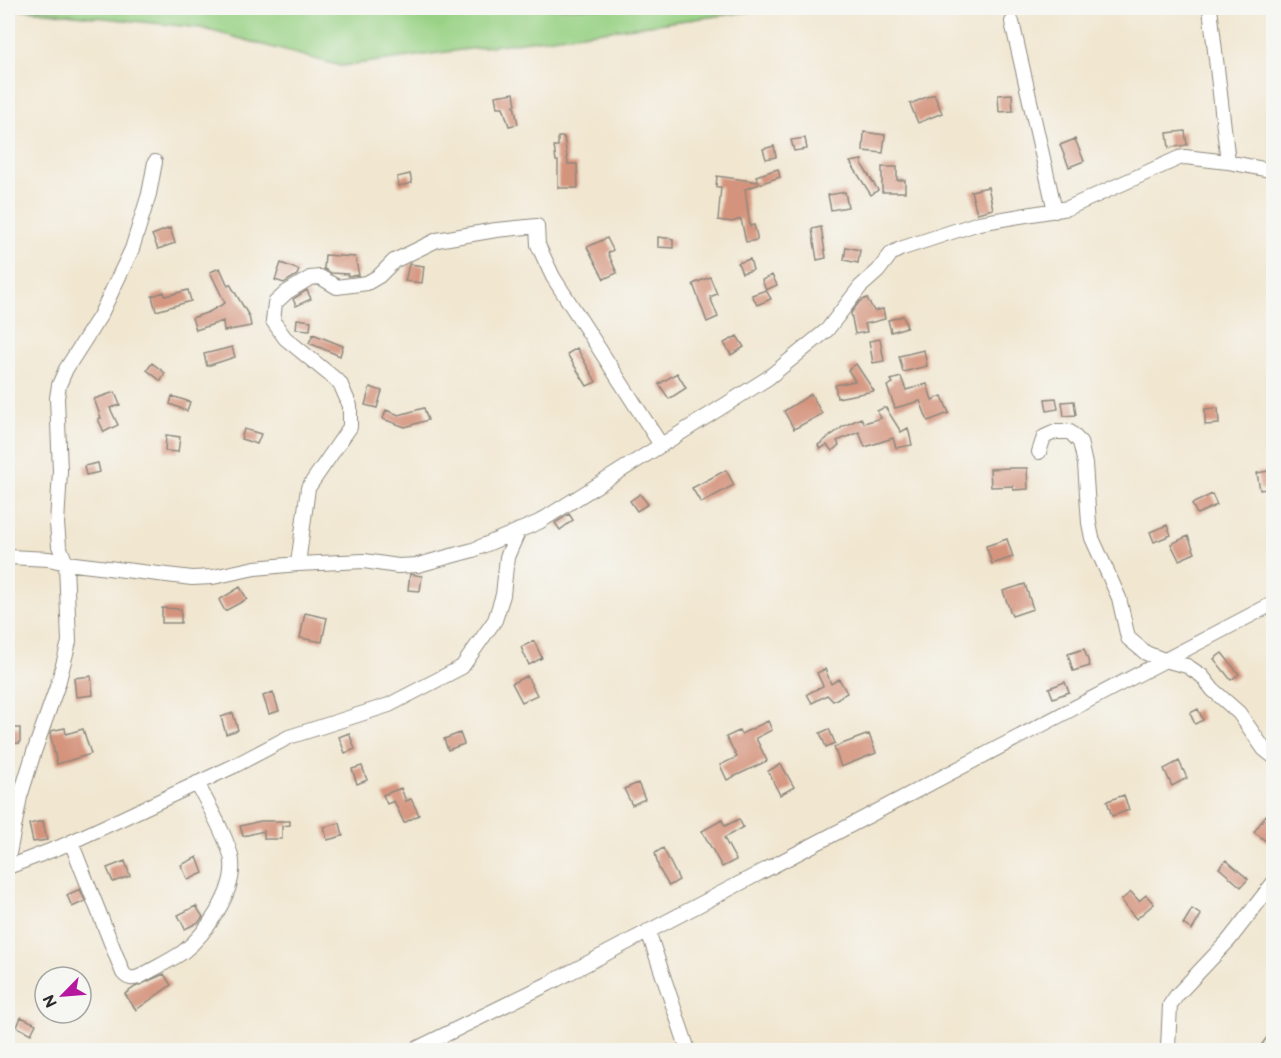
<svg xmlns="http://www.w3.org/2000/svg" width="1281" height="1058" viewBox="0 0 1281 1058" font-family="'Balsamiq Sans',sans-serif">
	<style>
		.green { fill: #99d285; stroke: #627e58; stroke-width: 1.5 }
		.building { fill: #d4937b }
		.lines { fill: none; stroke-linecap: round; stroke-linejoin: round }
		.minor-casing { stroke: #8e897e; stroke-width: 16 }
		.minor { stroke: #fff; stroke-width: 14 }
	</style>
	<rect width="100%" height="100%" fill="#f6f6f2"/>
	<filter id="ink" filterUnits="userSpaceOnUse"><feTurbulence type="fractalNoise" baseFrequency=".0167" numOctaves="2"/><feDisplacementMap in="SourceGraphic" scale="12" xChannelSelector="R" yChannelSelector="G"/><feConvolveMatrix kernelMatrix="1 2 1 2 8 2 1 2 1" color-interpolation-filters="sRGB"/></filter>
	<filter id="wash" filterUnits="userSpaceOnUse"><feTurbulence type="fractalNoise" baseFrequency=".008" numOctaves="4" result="noise"/><feDisplacementMap in="SourceGraphic" scale="24" xChannelSelector="R" yChannelSelector="G"/><feGaussianBlur stdDeviation="1.35" result="paint"/><feColorMatrix in="noise" values="0 0 0 0 0 0 0 0 0 0 0 0 0 0 0 0 0 1.4 0 .05"/><feComposite in="paint" operator="in"/></filter>
	<g filter="url(#wash)">
		<rect width="100%" height="100%" fill="#f1e7d1"/>
		<path class="green" d="M 8,8 L 777,8 L 341,66 L 201,28 Z"/>
		<g id="blocks">
			<path class="building" d="M 514,93 L 516,105 L 514,105 L 518,124 L 509,126 L 503,107 L 497,107 L 495,96 Z
				M 934,94 L 942,113 L 918,123 L 910,104 Z
				M 1012,94 L 1013,111 L 999,112 L 998,95 Z
				M 1185,131 L 1187,145 L 1169,148 L 1167,133 Z
				M 864,132 L 885,135 L 883,153 L 863,151 Z
				M 558,137 L 564,137 L 568,164 L 577,164 L 578,188 L 558,188 L 558,161 L 556,161 L 554,146 L 558,146 Z
				M 805,138 L 807,149 L 794,151 L 791,140 Z
				M 1075,139 L 1084,161 L 1069,167 L 1060,145 Z
				M 774,146 L 776,157 L 766,159 L 763,149 Z
				M 862,160 L 862,165 L 878,190 L 871,195 L 850,162 Z
				M 882,167 L 897,167 L 897,180 L 905,180 L 905,192 L 882,192 Z
				M 778,169 L 780,177 L 745,189 L 750,226 L 754,225 L 757,236 L 757,240 L 746,242 L 741,219 L 732,222 L 718,220 L 721,187 L 716,187 L 717,176 L 759,182 L 756,176 Z
				M 410,174 L 412,183 L 399,186 L 397,177 Z
				M 988,187 L 993,209 L 977,213 L 971,191 Z
				M 845,192 L 848,207 L 831,210 L 828,195 Z
				M 821,227 L 826,258 L 817,260 L 812,229 Z
				M 170,228 L 175,243 L 158,249 L 152,235 Z
				M 658,237 L 673,239 L 673,248 L 658,247 Z
				M 607,238 L 613,250 L 608,253 L 617,273 L 604,279 L 587,247 Z
				M 846,247 L 860,250 L 858,263 L 844,260 Z
				M 325,255 L 355,257 L 359,275 L 348,276 L 348,274 L 331,273 L 324,269 Z
				M 750,259 L 753,270 L 742,273 L 738,263 Z
				M 281,263 L 299,270 L 297,275 L 284,283 L 275,280 Z
				M 409,264 L 424,266 L 422,283 L 405,281 Z
				M 220,268 L 228,286 L 230,284 L 249,316 L 251,326 L 224,331 L 223,321 L 196,330 L 192,318 L 209,312 L 225,303 L 210,272 Z
				M 772,275 L 777,285 L 766,290 L 762,280 Z
				M 710,277 L 717,294 L 710,297 L 718,317 L 707,322 L 693,284 Z
				M 188,290 L 191,301 L 156,311 L 152,296 L 164,292 L 165,296 Z
				M 307,290 L 311,299 L 296,306 L 293,299 Z
				M 766,290 L 771,299 L 757,305 L 752,295 Z
				M 867,298 L 874,311 L 883,309 L 885,319 L 865,324 L 867,332 L 855,334 L 851,313 L 860,301 Z
				M 903,316 L 907,327 L 891,332 L 888,320 Z
				M 297,319 L 311,321 L 310,330 L 296,329 Z
				M 313,334 L 343,346 L 340,356 L 309,343 Z
				M 737,336 L 744,347 L 731,355 L 724,343 Z
				M 880,339 L 884,361 L 873,363 L 869,341 Z
				M 232,347 L 235,357 L 207,366 L 204,354 Z
				M 577,348 L 596,382 L 587,386 L 567,354 Z
				M 924,350 L 927,366 L 903,372 L 899,356 Z
				M 152,363 L 165,373 L 161,381 L 147,370 Z
				M 856,364 L 874,391 L 837,398 L 835,385 L 855,381 L 848,370 Z
				M 677,373 L 686,388 L 669,399 L 659,384 Z
				M 901,377 L 906,390 L 927,384 L 932,400 L 942,396 L 949,413 L 928,421 L 920,401 L 895,408 L 887,386 L 893,383 L 891,380 Z
				M 370,387 L 382,391 L 377,408 L 365,405 Z
				M 115,392 L 120,405 L 110,408 L 118,425 L 104,432 L 98,419 L 101,418 L 94,399 Z
				M 811,394 L 822,414 L 794,429 L 784,411 Z
				M 172,396 L 190,402 L 187,411 L 170,404 Z
				M 1056,398 L 1058,409 L 1047,411 L 1045,399 Z
				M 1074,401 L 1076,415 L 1064,416 L 1062,402 Z
				M 424,408 L 428,420 L 405,427 L 383,419 L 386,410 L 399,415 Z
				M 883,408 L 886,408 L 901,432 L 908,428 L 912,445 L 896,448 L 893,438 L 865,447 L 859,432 L 837,441 L 839,445 L 832,451 L 827,445 L 820,449 L 818,445 L 844,426 L 861,418 L 864,423 L 881,418 L 877,411 Z
				M 1218,408 L 1219,424 L 1205,425 L 1205,409 Z
				M 244,429 L 261,434 L 257,444 L 241,439 Z
				M 166,435 L 180,437 L 178,452 L 165,451 Z
				M 98,463 L 100,472 L 86,475 L 84,466 Z
				M 1009,468 L 1027,468 L 1028,489 L 1013,490 L 1013,486 L 991,487 L 990,469 Z
				M 726,470 L 734,485 L 701,503 L 692,488 Z
				M 1274,470 L 1274,488 L 1260,490 L 1257,473 Z
				M 640,494 L 648,504 L 637,511 L 630,501 Z
				M 1212,494 L 1217,505 L 1197,514 L 1192,504 Z
				M 569,514 L 573,520 L 560,530 L 555,523 Z
				M 1167,525 L 1171,535 L 1154,542 L 1150,532 Z
				M 1188,536 L 1195,553 L 1179,560 L 1171,544 Z
				M 1007,539 L 1013,557 L 992,564 L 986,546 Z
				M 410,574 L 422,576 L 420,591 L 408,590 Z
				M 1025,584 L 1033,609 L 1012,616 L 1003,591 Z
				M 240,587 L 247,599 L 225,611 L 219,600 Z
				M 162,608 L 181,609 L 181,623 L 162,623 Z
				M 305,613 L 327,618 L 322,642 L 300,638 Z
				M 534,641 L 542,658 L 529,665 L 521,647 Z
				M 1084,649 L 1090,666 L 1073,671 L 1068,654 Z
				M 1222,653 L 1239,674 L 1231,680 L 1214,659 Z
				M 825,669 L 831,684 L 839,679 L 847,693 L 833,701 L 827,695 L 812,703 L 807,694 L 823,686 L 817,673 Z
				M 91,676 L 93,695 L 76,697 L 74,678 Z
				M 527,676 L 537,695 L 522,702 L 512,683 Z
				M 1065,682 L 1069,692 L 1053,698 L 1049,688 Z
				M 273,692 L 279,711 L 269,714 L 263,696 Z
				M 1198,709 L 1203,720 L 1195,724 L 1190,713 Z
				M 233,713 L 238,730 L 226,734 L 221,717 Z
				M 768,721 L 772,730 L 756,738 L 767,761 L 727,780 L 720,765 L 737,757 L 726,737 L 739,731 L 741,734 Z
				M 8,728 L 20,728 L 20,743 L 8,744 Z
				M 65,728 L 66,734 L 83,729 L 91,754 L 57,764 L 50,734 L 51,731 Z
				M 829,729 L 835,743 L 826,747 L 820,733 Z
				M 349,733 L 355,749 L 345,753 L 339,737 Z
				M 460,733 L 464,744 L 448,750 L 444,739 Z
				M 869,734 L 876,753 L 841,767 L 834,747 Z
				M 1179,761 L 1187,778 L 1172,786 L 1164,769 Z
				M 781,764 L 794,787 L 780,795 L 768,771 Z
				M 362,766 L 367,780 L 357,784 L 352,769 Z
				M 638,783 L 645,799 L 632,805 L 624,789 Z
				M 401,788 L 406,801 L 411,799 L 419,815 L 404,823 L 394,801 L 387,804 L 383,795 Z
				M 1124,795 L 1129,810 L 1112,816 L 1107,801 Z
				M 1266,815 L 1274,821 L 1274,847 L 1254,832 Z
				M 739,819 L 743,827 L 724,838 L 736,860 L 722,867 L 702,831 L 722,820 L 725,826 Z
				M 43,821 L 47,840 L 33,842 L 29,824 Z
				M 261,821 L 290,821 L 290,825 L 282,826 L 282,839 L 264,839 L 264,831 L 243,836 L 240,826 Z
				M 340,823 L 343,836 L 327,840 L 324,827 Z
				M 663,848 L 679,880 L 669,886 L 659,869 L 655,853 Z
				M 197,857 L 203,873 L 188,880 L 181,865 Z
				M 1226,860 L 1248,879 L 1241,887 L 1219,868 Z
				M 125,861 L 130,876 L 113,882 L 107,868 Z
				M 80,889 L 85,901 L 72,907 L 67,895 Z
				M 1131,892 L 1139,901 L 1146,895 L 1154,904 L 1136,919 L 1121,900 Z
				M 196,906 L 203,917 L 199,922 L 185,929 L 178,915 Z
				M 1192,909 L 1201,915 L 1192,930 L 1183,924 Z
				M 164,974 L 171,985 L 136,1010 L 125,994 L 135,987 Z
				M 21,1017 L 36,1024 L 31,1034 L 17,1027 Z
				M 1274,1028 L 1274,1050 L 1272,1050 L 1262,1044 Z"/>
		</g>
	</g>
	<g filter="url(#ink)">
		<use href="#blocks" fill-opacity="0" stroke="#8e897e" stroke-width="1.5"/>
		<g class="lines">
			<g class="minor-casing">
				<path id="minor" d="M 1210,8 L 1228,162
					M 1012,22 L 1055,211
					M 1039,452 L 1044,437 L 1055,432 L 1070,432 L 1080,442 L 1085,464 L 1089,523 L 1092,538 L 1119,598 L 1128,638 L 1146,653 L 1164,660 L 1187,666 L 1202,676 L 1213,690 L 1239,713 L 1264,749 L 1274,757
					M 8,557 L 49,559 L 66,563 L 192,578 L 213,577 L 255,568 L 298,564 L 364,561 L 398,566 L 418,565 L 473,550 L 539,522 L 768,378 L 827,330 L 860,287 L 878,271 L 891,254 L 900,249 L 979,223 L 1068,208 L 1179,158 L 1185,157 L 1228,162 L 1274,171
					M 298,564 L 308,488 L 350,427 L 350,406 L 340,383 L 285,338 L 273,321 L 275,303 L 287,292 L 310,278 L 320,277 L 337,287 L 367,283 L 379,276 L 394,261 L 437,240 L 496,230 L 537,226 L 538,245 L 553,277 L 661,445
					M 71,842 L 123,973 C 128,979 132,979 139,977 C 153,969 170,961 183,952 C 206,934 235,892 232,862 C 231,844 206,801 197,783
					M 8,859 L 20,797 L 34,752 L 58,684 L 69,642 L 66,563 L 59,546 L 57,524 L 60,471 L 57,398 L 59,385 L 66,369 L 100,316 L 132,249 L 149,194 L 155,162
					M 8,867 L 60,847 L 121,819 L 234,766 L 289,737 L 389,705 L 462,667 L 495,620 L 503,595 L 507,557 L 519,530
					M 648,931 L 688,1050
					M 1168,1047 L 1170,1005 L 1177,995 L 1229,940 L 1274,882
					M 414,1050 L 548,984 L 1274,603"/>
			</g>
			<use href="#minor" class="minor"/>
		</g>
	</g>
	<rect width="1281" height="1058" fill="none" stroke="#f6f6f2" stroke-width="30"/>
	<g transform="translate(63 995) rotate(245)"><circle r="28" fill="#f6f6f2" stroke="#a5a5a2" stroke-width="1.5"/>
	<path d="M0-4.5L10 22L0 15L-10 22Z" fill="#b5179e"/>
	<text y="-9" font-size="16" font-weight="bold" text-anchor="middle" fill="#2b2b2b">N</text>
	</g>
</svg>
